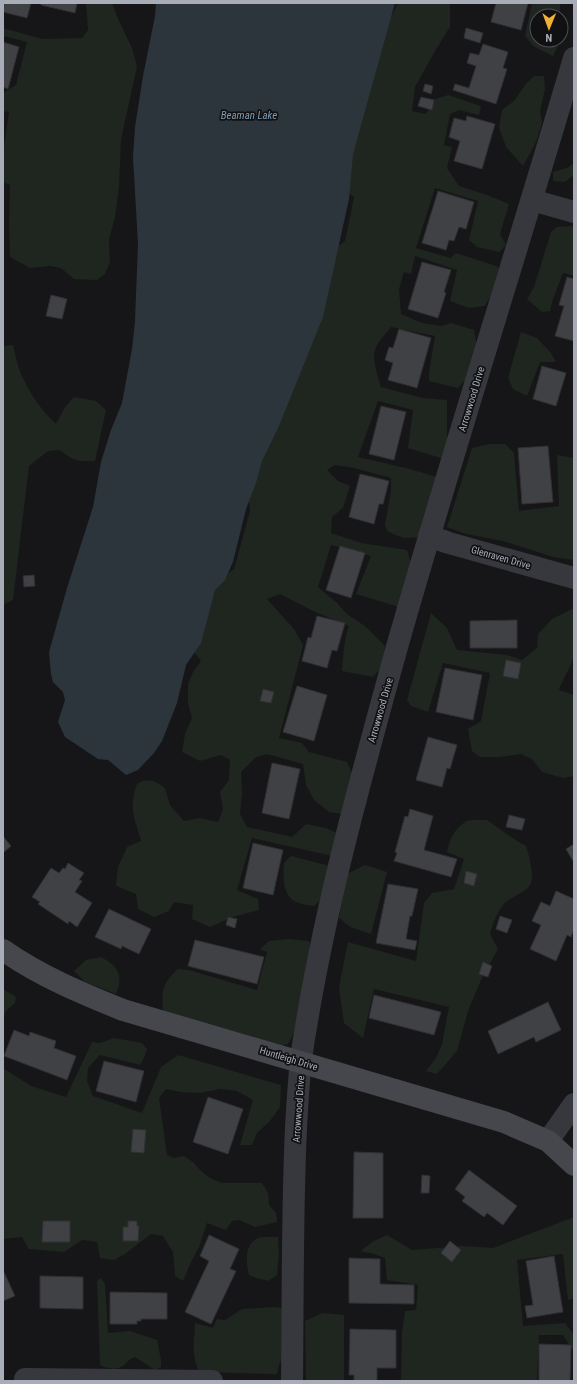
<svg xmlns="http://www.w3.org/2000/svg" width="577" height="1384" viewBox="0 0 577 1384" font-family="'Roboto Condensed',sans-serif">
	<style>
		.green { fill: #1e261f }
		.water { fill: #2c353c }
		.building { fill: #404145; stroke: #303034 }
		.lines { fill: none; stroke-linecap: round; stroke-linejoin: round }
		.street { stroke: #37383d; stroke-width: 22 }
		.secondary { stroke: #45474d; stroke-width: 22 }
		.labels { text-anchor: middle; stroke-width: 3.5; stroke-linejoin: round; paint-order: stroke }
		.street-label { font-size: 10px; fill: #a8adb8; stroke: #111113 }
		.water-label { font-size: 11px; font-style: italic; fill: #7f9bb3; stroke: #111113 }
	</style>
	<rect width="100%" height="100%" fill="#161618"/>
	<path class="green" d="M 86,3 L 112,3 L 119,21 L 132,48 L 137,67 L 121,139 L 119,187 L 115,217 L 109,239 L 110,262 L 105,274 L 97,280 L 74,279 L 61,268 L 50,266 L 30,268 L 10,257 L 9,222 L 10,185 L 3,182 L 3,154 L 9,112 L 3,111 L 3,93 L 16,85 L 27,42 L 3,36 L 3,28 L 42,39 L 82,38 L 88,30 Z
		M 398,3 L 450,3 L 450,27 L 435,51 L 415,87 L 412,111 L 426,114 L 435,99 L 448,95 L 481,106 L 479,115 L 459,110 L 450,114 L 444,145 L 452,147 L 447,168 L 459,186 L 487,195 L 509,204 L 500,234 L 506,245 L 499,252 L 477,247 L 469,240 L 478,201 L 435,188 L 416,248 L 451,258 L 456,253 L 499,267 L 494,290 L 485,306 L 469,308 L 450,301 L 457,270 L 415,256 L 411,274 L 404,272 L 399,289 L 401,314 L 422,323 L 441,326 L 451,323 L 474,330 L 477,347 L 467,378 L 458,388 L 429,381 L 429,372 L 435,336 L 391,327 C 386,334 378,341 375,350 C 372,359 378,378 381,387 L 423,398 L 447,400 L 447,440 L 444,459 L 408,448 L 413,410 L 378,401 L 358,457 L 406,468 L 437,477 L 423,537 L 404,538 L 388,532 L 385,525 L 391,491 L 391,478 L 354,468 L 335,465 L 327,470 L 338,481 L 350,486 L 343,508 L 332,517 L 331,533 L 361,543 L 407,550 L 411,563 L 399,607 L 356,594 L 371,556 L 331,545 L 318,587 L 337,603 L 347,614 L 365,626 L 385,646 L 382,667 L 373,677 L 342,671 C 343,657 344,639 349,626 L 313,611 L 280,594 L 267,599 L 294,629 L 303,645 L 279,738 L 302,743 L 309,752 L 347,762 L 355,780 L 342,814 L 329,812 L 314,800 L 306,785 L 303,764 L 267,754 L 256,757 L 241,772 L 242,793 L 240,814 L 247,827 L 292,837 L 306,824 L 326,828 L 341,835 L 337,857 L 252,838 L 237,890 L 258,899 L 259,910 L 233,917 L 210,927 L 192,919 L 193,905 L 174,902 L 169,911 L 154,917 L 138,909 L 136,894 L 116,886 L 118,867 L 127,847 L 141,841 C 135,818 128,808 137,784 C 150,777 154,781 165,788 L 170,805 L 184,821 L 200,818 L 218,822 L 223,809 L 220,792 L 229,780 L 230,760 L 221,755 L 200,761 L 182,752 L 185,734 L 192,718 L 188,703 L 188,684 L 193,672 L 201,661 L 191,648 L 216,582 L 234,569 L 250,511 L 247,480 L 329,253 L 345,241 L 354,197 L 342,188 L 383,33 Z
		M 532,3 L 560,3 L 560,16 L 537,16 L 537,40 L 559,40 L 559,44 L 553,56 L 533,46 L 525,36 Z
		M 534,76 L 544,76 L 545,89 L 540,111 L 542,123 L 536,142 L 523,166 L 506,147 L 499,128 L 502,110 L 515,100 L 525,85 Z
		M 574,163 L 574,175 L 565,182 L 553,181 L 553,172 L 567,168 Z
		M 570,226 L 574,227 L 574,276 L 563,273 L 553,299 L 550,311 L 542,312 L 527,299 L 534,287 L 551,232 L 557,227 Z
		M 521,332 L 537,338 L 551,353 L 556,362 L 540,362 L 527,396 L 513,389 L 508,378 Z
		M 13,345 C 15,352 16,359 18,366 C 26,388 39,408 56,424 L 65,407 L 74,397 L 96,401 L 106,410 L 95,461 L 80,461 L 71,458 L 59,450 L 48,451 L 29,466 L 13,600 L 3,605 L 3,346 Z
		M 490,444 L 505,444 L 514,453 L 519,511 L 559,506 L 557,455 L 574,458 L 574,560 L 553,557 L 503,541 L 466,534 L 447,527 L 472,448 Z
		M 574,608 C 574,621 576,643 574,655 C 571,668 563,678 559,690 L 574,695 L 574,776 L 563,778 L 542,772 L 532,759 L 521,754 L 500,757 L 480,757 L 472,751 L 468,729 L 481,721 L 490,673 L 443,663 L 428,712 L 411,706 L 407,700 L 431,613 L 447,628 L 457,650 L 507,655 L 522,660 L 537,648 L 538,634 L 552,619 Z
		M 487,820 L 514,839 L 526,846 C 529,855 534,874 531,883 C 527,893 511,896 504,904 C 497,912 493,923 490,934 L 498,949 L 481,980 L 468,1011 L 457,1051 L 437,1074 L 426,1071 L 436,1058 L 442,1044 L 449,1007 L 374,989 L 363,1038 L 344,1023 L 339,987 L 348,942 L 416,961 L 424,903 L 432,893 L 454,889 L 464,859 L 447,852 C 449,840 455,827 467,821 C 472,819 481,820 487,820 Z
		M 291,856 L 330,866 L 324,897 L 314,906 C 309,905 304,905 299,903 C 282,898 283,877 284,863 Z
		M 365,865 L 387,872 L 371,934 L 350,927 L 339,918 L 347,874 Z
		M 289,939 L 309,941 L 311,954 L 299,1024 L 288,1044 L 274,1047 L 163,1013 C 162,991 161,984 178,969 L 189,970 L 257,990 L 267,952 L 260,949 L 269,941 Z
		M 101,957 C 118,966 124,975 116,994 L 85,982 L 74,971 L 86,960 Z
		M 3,989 L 16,997 L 15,1003 L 6,1011 L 3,1020 Z
		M 114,1038 L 142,1043 L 147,1049 L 144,1058 L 140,1065 L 100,1055 L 88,1068 L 87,1081 L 93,1096 L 142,1113 L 161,1067 L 178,1055 L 281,1085 L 280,1107 L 270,1121 L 257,1133 L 252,1145 L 240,1145 L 253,1100 L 237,1091 L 220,1089 L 200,1093 L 181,1092 L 166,1089 L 159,1098 L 167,1155 L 174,1158 L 184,1156 L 193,1162 L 200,1170 L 210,1178 L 222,1183 L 262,1183 L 268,1193 L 269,1205 L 276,1213 L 277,1222 L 255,1227 L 239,1220 L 232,1221 L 226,1230 L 207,1223 L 199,1247 L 191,1262 L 183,1281 L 175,1276 L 173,1252 L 163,1236 L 151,1234 L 125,1254 L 114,1260 L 100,1258 L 97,1242 L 82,1240 L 64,1252 L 29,1249 L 22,1237 L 3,1239 L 3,1068 L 31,1086 L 66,1097 L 92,1042 L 100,1043 Z
		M 574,1217 L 574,1298 L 568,1300 L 563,1254 L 517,1260 L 523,1326 L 565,1323 L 574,1335 L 574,1352 L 563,1335 L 539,1335 L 537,1381 L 401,1381 L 402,1333 L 405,1311 L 416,1310 L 418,1285 L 387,1280 L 385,1258 L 374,1254 L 361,1251 L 372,1242 L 387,1235 L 412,1250 L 462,1246 L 493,1248 Z
		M 268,1237 L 278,1237 L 279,1253 L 277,1275 L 268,1281 L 256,1278 L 249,1275 C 246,1263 244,1244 258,1238 C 260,1237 265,1237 268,1237 Z
		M 101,1278 L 105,1284 L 108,1333 L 130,1331 L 157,1340 L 161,1360 L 161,1367 L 155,1370 L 135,1357 C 130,1359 129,1360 125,1364 C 118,1371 108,1369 100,1365 L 97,1281 Z
		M 274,1307 L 283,1308 L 285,1352 L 279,1365 L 277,1374 L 199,1372 C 191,1352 194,1344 195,1323 L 213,1328 L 217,1319 L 225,1320 L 242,1309 Z
		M 322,1313 L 344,1315 L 344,1381 L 309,1381 L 306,1379 L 305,1321 Z"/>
	<path class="water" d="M 156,3 L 395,3 L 353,154 L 349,199 L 323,317 L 279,426 L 262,461 L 256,483 L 246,509 L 233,562 L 225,580 L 215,590 L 201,643 L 186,665 L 177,703 L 162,741 L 154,753 L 138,770 L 126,775 L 108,760 L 98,759 L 65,737 L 58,722 L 65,700 L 63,692 L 53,682 L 51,674 L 49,652 L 67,588 L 93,507 L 101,462 L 111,430 L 122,403 L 132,349 L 135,321 L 138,244 L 133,157 L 135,127 L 143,76 L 155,16 Z"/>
	<path class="building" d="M 4,3 L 31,3 L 27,18 L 3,12 Z
		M 41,3 L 77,3 L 75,13 L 41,5 Z
		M 496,3 L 528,3 L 521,30 L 491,22 Z
		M 466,28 L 483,33 L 480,43 L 464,38 Z
		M 3,42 L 19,47 L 8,89 L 3,87 Z
		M 483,44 L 508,52 L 503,68 L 507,69 L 496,104 L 453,90 L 455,84 L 469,88 L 476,66 L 467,63 L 470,53 L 479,55 Z
		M 425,84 L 433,86 L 431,94 L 423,91 Z
		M 421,97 L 434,100 L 432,110 L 418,106 Z
		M 467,116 L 495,124 L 482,169 L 454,161 L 460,141 L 449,137 L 454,118 L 466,121 Z
		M 438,191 L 474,202 L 466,229 L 459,227 L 454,241 L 449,240 L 446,250 L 422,243 Z
		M 422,262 L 451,270 L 444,292 L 446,293 L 438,318 L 408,309 Z
		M 567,277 L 574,279 L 574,341 L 555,336 L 564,306 L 559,305 Z
		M 51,295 L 67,299 L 62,319 L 46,316 Z
		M 399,329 L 431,338 L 417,388 L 388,380 L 393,363 L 385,360 L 389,347 L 393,348 Z
		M 542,366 L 566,373 L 556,406 L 533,399 Z
		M 381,406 L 406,412 L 394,460 L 369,454 Z
		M 548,446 L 553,502 L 522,504 L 518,448 Z
		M 360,474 L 389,481 L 383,504 L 379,504 L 374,524 L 349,517 Z
		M 340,546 L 365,553 L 351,598 L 326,590 Z
		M 34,575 L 35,586 L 24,587 L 23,576 Z
		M 317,616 L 345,623 L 337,651 L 332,650 L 327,668 L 302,661 L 308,637 L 311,638 Z
		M 517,620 L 517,648 L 470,648 L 470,621 Z
		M 506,660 L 521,663 L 518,679 L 503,676 Z
		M 445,668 L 482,675 L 473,720 L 436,712 Z
		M 297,686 L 327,695 L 314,741 L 283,732 Z
		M 263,689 L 274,692 L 271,703 L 260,701 Z
		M 428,737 L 457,745 L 450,769 L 447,768 L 442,787 L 416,780 Z
		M 272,763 L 300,769 L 289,819 L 262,813 Z
		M 410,809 L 433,816 L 424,850 L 457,859 L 451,877 L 394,861 L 397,853 L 395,852 L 405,816 L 408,817 Z
		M 509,815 L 525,819 L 522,830 L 506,827 Z
		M 3,836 L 11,846 L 3,853 Z
		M 253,843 L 283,850 L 273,895 L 243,888 Z
		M 574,844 L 574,860 L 573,861 L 566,849 Z
		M 68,863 L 84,873 L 79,880 L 82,881 L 75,892 L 92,903 L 77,927 L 69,921 L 68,924 L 38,904 L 40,902 L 32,897 L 51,868 L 59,873 L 63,868 L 65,869 Z
		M 466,871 L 477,874 L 474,886 L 464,883 Z
		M 388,884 L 418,889 L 412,916 L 410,916 L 406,939 L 417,941 L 415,950 L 376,943 Z
		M 556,891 L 574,899 L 574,929 L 571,937 L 567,935 L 556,961 L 530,949 L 541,925 L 532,921 L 541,902 L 550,906 Z
		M 109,909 L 151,929 L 139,954 L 122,946 L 121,949 L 95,937 Z
		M 500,916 L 512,920 L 507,933 L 496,929 Z
		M 228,917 L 237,919 L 235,928 L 226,925 Z
		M 195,940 L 264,957 L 257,984 L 188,966 Z
		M 483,962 L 492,966 L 488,977 L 479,974 Z
		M 374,995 L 441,1012 L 434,1035 L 369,1018 Z
		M 548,1002 L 561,1030 L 536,1042 L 534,1037 L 498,1054 L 488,1031 Z
		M 14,1030 L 29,1036 L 30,1032 L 56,1041 L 54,1048 L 76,1056 L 67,1080 L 4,1056 Z
		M 104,1061 L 144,1071 L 136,1102 L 96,1091 Z
		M 208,1097 L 243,1109 L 228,1154 L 193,1142 Z
		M 133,1129 L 146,1130 L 144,1153 L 131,1152 Z
		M 354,1152 L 383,1153 L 383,1218 L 353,1218 Z
		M 469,1170 L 517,1206 L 503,1225 L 487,1213 L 484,1217 L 462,1201 L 465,1197 L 455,1189 Z
		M 422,1175 L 430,1176 L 429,1193 L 421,1193 Z
		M 43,1221 L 70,1221 L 70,1242 L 42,1242 Z
		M 128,1221 L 137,1221 L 137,1226 L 139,1226 L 138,1241 L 123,1241 L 123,1227 L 128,1227 Z
		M 209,1235 L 239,1249 L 230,1269 L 236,1271 L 211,1324 L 185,1312 L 209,1261 L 200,1256 Z
		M 450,1241 L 461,1250 L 452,1262 L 441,1253 Z
		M 554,1256 L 563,1312 L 527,1318 L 525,1306 L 533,1305 L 526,1261 Z
		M 349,1258 L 380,1259 L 380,1284 L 414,1285 L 414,1304 L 349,1303 Z
		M 3,1270 L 15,1296 L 3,1301 Z
		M 40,1276 L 83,1277 L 83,1309 L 40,1308 Z
		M 110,1292 L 167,1293 L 167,1319 L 141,1319 L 141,1321 L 137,1321 L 137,1324 L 110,1324 Z
		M 350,1329 L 396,1330 L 396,1368 L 377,1368 L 377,1381 L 354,1381 L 354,1375 L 349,1375 Z
		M 539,1344 L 571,1345 L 570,1381 L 539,1381 Z"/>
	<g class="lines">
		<path class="street" d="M 532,200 L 574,212
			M 429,536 L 449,543 L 574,578
			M 548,1141 L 574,1104
			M 25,1379 L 212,1381
			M 292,1381 C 293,1297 292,1212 296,1128 C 298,1096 299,1064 305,1033 C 326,902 362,774 397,647 C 453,450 516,255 574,58"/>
		<path class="secondary" d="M 3,950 C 40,976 81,993 123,1010 L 504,1122 L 548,1141 L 574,1165"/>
	</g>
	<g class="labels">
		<g class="street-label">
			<text transform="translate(471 399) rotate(-73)" y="4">Arrowwood Drive</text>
			<text transform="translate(501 557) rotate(16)" y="4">Glenraven Drive</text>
			<text transform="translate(380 710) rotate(-74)" y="4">Arrowwood Drive</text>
			<text transform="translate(289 1058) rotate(17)" y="4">Huntleigh Drive</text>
			<text transform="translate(298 1109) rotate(-86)" y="4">Arrowwood Drive</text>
		</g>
		<g class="water-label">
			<text x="249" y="119">Beaman Lake</text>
		</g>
	</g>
	<rect width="577" height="1384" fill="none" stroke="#a8adb8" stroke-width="8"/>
	<g transform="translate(549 28) rotate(181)"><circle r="19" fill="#111113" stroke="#4d4f55"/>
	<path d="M0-3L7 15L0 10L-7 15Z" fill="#f2b134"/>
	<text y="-6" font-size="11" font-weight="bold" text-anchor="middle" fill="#a8adb8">N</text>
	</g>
</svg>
